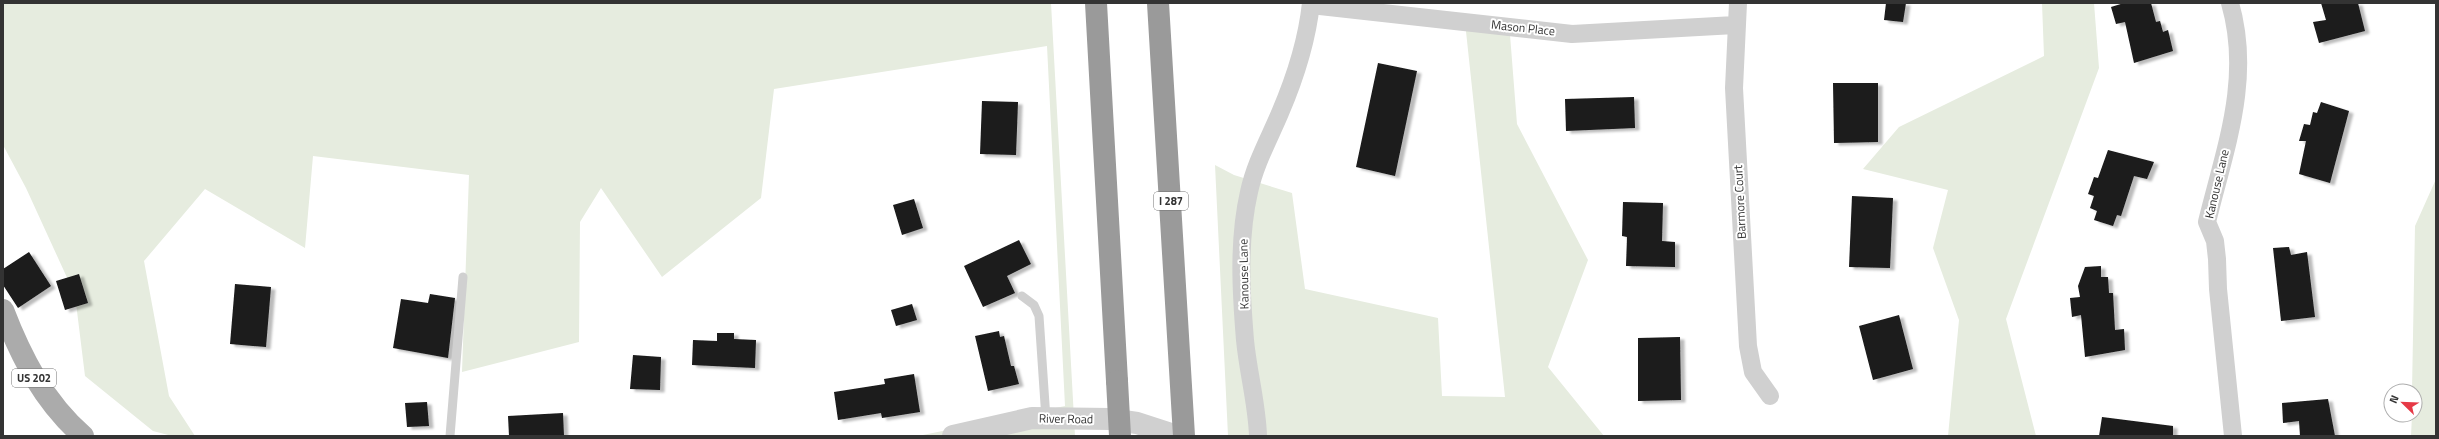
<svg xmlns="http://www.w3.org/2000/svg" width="2439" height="439" viewBox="0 0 2439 439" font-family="'Titillium Web',sans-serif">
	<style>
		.green { fill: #e6ecdf }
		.building { fill: #1a1a1a; filter: url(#shadow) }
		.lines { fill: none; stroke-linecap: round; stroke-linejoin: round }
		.service { stroke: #d0d0d0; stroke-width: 9 }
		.minor { stroke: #d0d0d0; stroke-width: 18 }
		.tertiary { stroke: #d0d0d0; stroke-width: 22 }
		.primary { stroke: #ababab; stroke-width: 22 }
		.motorway { stroke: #9a9a9a; stroke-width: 22 }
		.motorway-bridge { stroke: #9a9a9a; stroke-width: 22 }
		.labels { text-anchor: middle; stroke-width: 4; stroke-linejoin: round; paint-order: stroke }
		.shield { fill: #fff; stroke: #707070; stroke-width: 1 }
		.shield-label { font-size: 11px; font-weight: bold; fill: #333 }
		.street-label { font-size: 12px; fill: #333; stroke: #fff }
	</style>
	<defs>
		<filter id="shadow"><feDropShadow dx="4.5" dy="2.5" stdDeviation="1" flood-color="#0004"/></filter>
	</defs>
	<rect width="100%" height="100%" fill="#fff"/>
	<path class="green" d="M 3,3 L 1051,3 L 1075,436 L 918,436 L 1065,406 L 1047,46 L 774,89 L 761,198 L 662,277 L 601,188 L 580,222 L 579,342 L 462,372 L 469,175 L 313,156 L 305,248 L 205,189 L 144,261 L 169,396 L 195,436 L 172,436 L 153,431 L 85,376 L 75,295 L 26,188 L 3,145 Z
		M 2042,3 L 2094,3 L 2099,68 L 2006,319 L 2036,436 L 1948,436 L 1959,320 L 1933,248 L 1948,190 L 1863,169 L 1899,127 L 2044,56 Z
		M 1465,22 L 1509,22 L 1517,124 L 1588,260 L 1548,367 L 1604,436 L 1228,436 L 1215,165 L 1234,175 L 1292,193 L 1305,289 L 1438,318 L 1442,396 L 1505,397 Z
		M 2436,179 L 2436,436 L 2411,436 L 2412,415 L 2415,415 L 2415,391 L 2412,391 L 2415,226 Z"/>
	<path class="building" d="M 1886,3 L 1906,3 L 1903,22 L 1884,20 Z
		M 2124,3 L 2151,3 L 2156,22 L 2160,21 L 2163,32 L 2168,30 L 2173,51 L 2134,63 L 2125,22 L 2116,24 L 2111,7 Z
		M 2321,3 L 2358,3 L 2365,31 L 2319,43 L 2313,22 L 2326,20 Z
		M 1378,63 L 1417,71 L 1395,176 L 1356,167 Z
		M 1833,83 L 1878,83 L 1878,142 L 1834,143 Z
		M 1634,97 L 1635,128 L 1566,131 L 1565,99 Z
		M 982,101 L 1018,102 L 1016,155 L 980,154 Z
		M 2321,102 L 2349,111 L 2330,183 L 2299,174 L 2306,141 L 2299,141 L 2304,124 L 2310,125 L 2313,112 L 2317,113 Z
		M 2108,150 L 2154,162 L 2147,179 L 2134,176 L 2121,216 L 2117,215 L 2113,226 L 2094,220 L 2097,211 L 2090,208 L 2094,196 L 2088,194 L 2094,177 L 2098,178 Z
		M 1852,196 L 1893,198 L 1890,268 L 1849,267 Z
		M 914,199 L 923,228 L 902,235 L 893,205 Z
		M 1623,202 L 1663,203 L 1662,241 L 1675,242 L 1675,267 L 1626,266 L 1627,237 L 1622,236 Z
		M 1019,240 L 1031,264 L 1007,276 L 1015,293 L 983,307 L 964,266 Z
		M 2289,247 L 2291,255 L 2307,252 L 2315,317 L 2281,321 L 2273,248 Z
		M 29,252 L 51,286 L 18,308 L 3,285 L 3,269 Z
		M 2101,266 L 2101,277 L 2108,277 L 2109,293 L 2113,293 L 2115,330 L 2124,329 L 2125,350 L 2085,357 L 2081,315 L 2072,317 L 2070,298 L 2080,297 L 2078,286 L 2085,267 Z
		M 79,274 L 88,303 L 65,310 L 56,281 Z
		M 235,284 L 271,287 L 266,347 L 230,344 Z
		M 430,294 L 455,298 L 448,358 L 393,348 L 401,299 L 428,303 Z
		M 912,304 L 917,320 L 896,326 L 891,310 Z
		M 1899,315 L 1913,369 L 1873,380 L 1859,326 Z
		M 999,331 L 1000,337 L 1004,336 L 1011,366 L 1014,366 L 1019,384 L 988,391 L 975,336 Z
		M 717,333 L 734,333 L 734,339 L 756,340 L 755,368 L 692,365 L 693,340 L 717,341 Z
		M 1680,337 L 1681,400 L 1638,401 L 1638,338 Z
		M 633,355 L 661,357 L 660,390 L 630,389 Z
		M 914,374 L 920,412 L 882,418 L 881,413 L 838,420 L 834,392 L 885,384 L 884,379 Z
		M 2328,399 L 2335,436 L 2300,436 L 2299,421 L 2283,423 L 2282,403 Z
		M 427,402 L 429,426 L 407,427 L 405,403 Z
		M 563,413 L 564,436 L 509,436 L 508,416 Z
		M 2102,417 L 2173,426 L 2173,436 L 2099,436 Z"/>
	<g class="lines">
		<path class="service" d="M 1022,296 L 1034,305 L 1039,316 L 1046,419
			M 450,436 L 463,277"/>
		<path class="minor" d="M 1738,3 L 1734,88 L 1748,346 L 1753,372 L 1770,396
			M 2230,3 C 2252,79 2225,148 2207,222 L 2215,241 L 2217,259 L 2218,289 L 2233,436
			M 1311,5 L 1572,34 L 1735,25
			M 1258,436 C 1257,404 1248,372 1245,340 C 1241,291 1238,240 1249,192 C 1255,164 1269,139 1280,113 C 1295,78 1307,41 1311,3"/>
		<path class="tertiary" d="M 953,436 L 1032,418 L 1110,419 L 1137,423 L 1177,436"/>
		<path class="primary" d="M 3,310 C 21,357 44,402 83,436"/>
		<path class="motorway" d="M 1096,3 L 1117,381
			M 1158,3 L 1184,436"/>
		<path class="motorway-bridge" d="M 1117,381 L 1120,436"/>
	</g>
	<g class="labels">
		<g class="shield">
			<rect x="1154" y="192" width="34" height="18" rx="3"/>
			<rect x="12" y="369" width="44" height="18" rx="3"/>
		</g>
		<g class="shield-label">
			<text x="1171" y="205">I 287</text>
			<text x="34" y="382">US 202</text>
		</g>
		<g class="street-label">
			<text transform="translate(1523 28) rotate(6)" y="4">Mason Place</text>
			<text transform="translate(2217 184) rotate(-77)" y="4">Kanouse Lane</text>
			<text transform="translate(1740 202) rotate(-93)" y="4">Barmore Court</text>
			<text transform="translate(1244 274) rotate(-91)" y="4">Kanouse Lane</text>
			<text transform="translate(1066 419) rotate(1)" y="4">River Road</text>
		</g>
	</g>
	<rect width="2439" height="439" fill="none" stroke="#333333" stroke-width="8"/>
	<g transform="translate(2403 403) rotate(293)"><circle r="19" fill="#ffffff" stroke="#adadad"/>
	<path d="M0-3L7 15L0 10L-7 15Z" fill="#e63946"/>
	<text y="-6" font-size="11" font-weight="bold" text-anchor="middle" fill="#333333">N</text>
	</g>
</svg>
